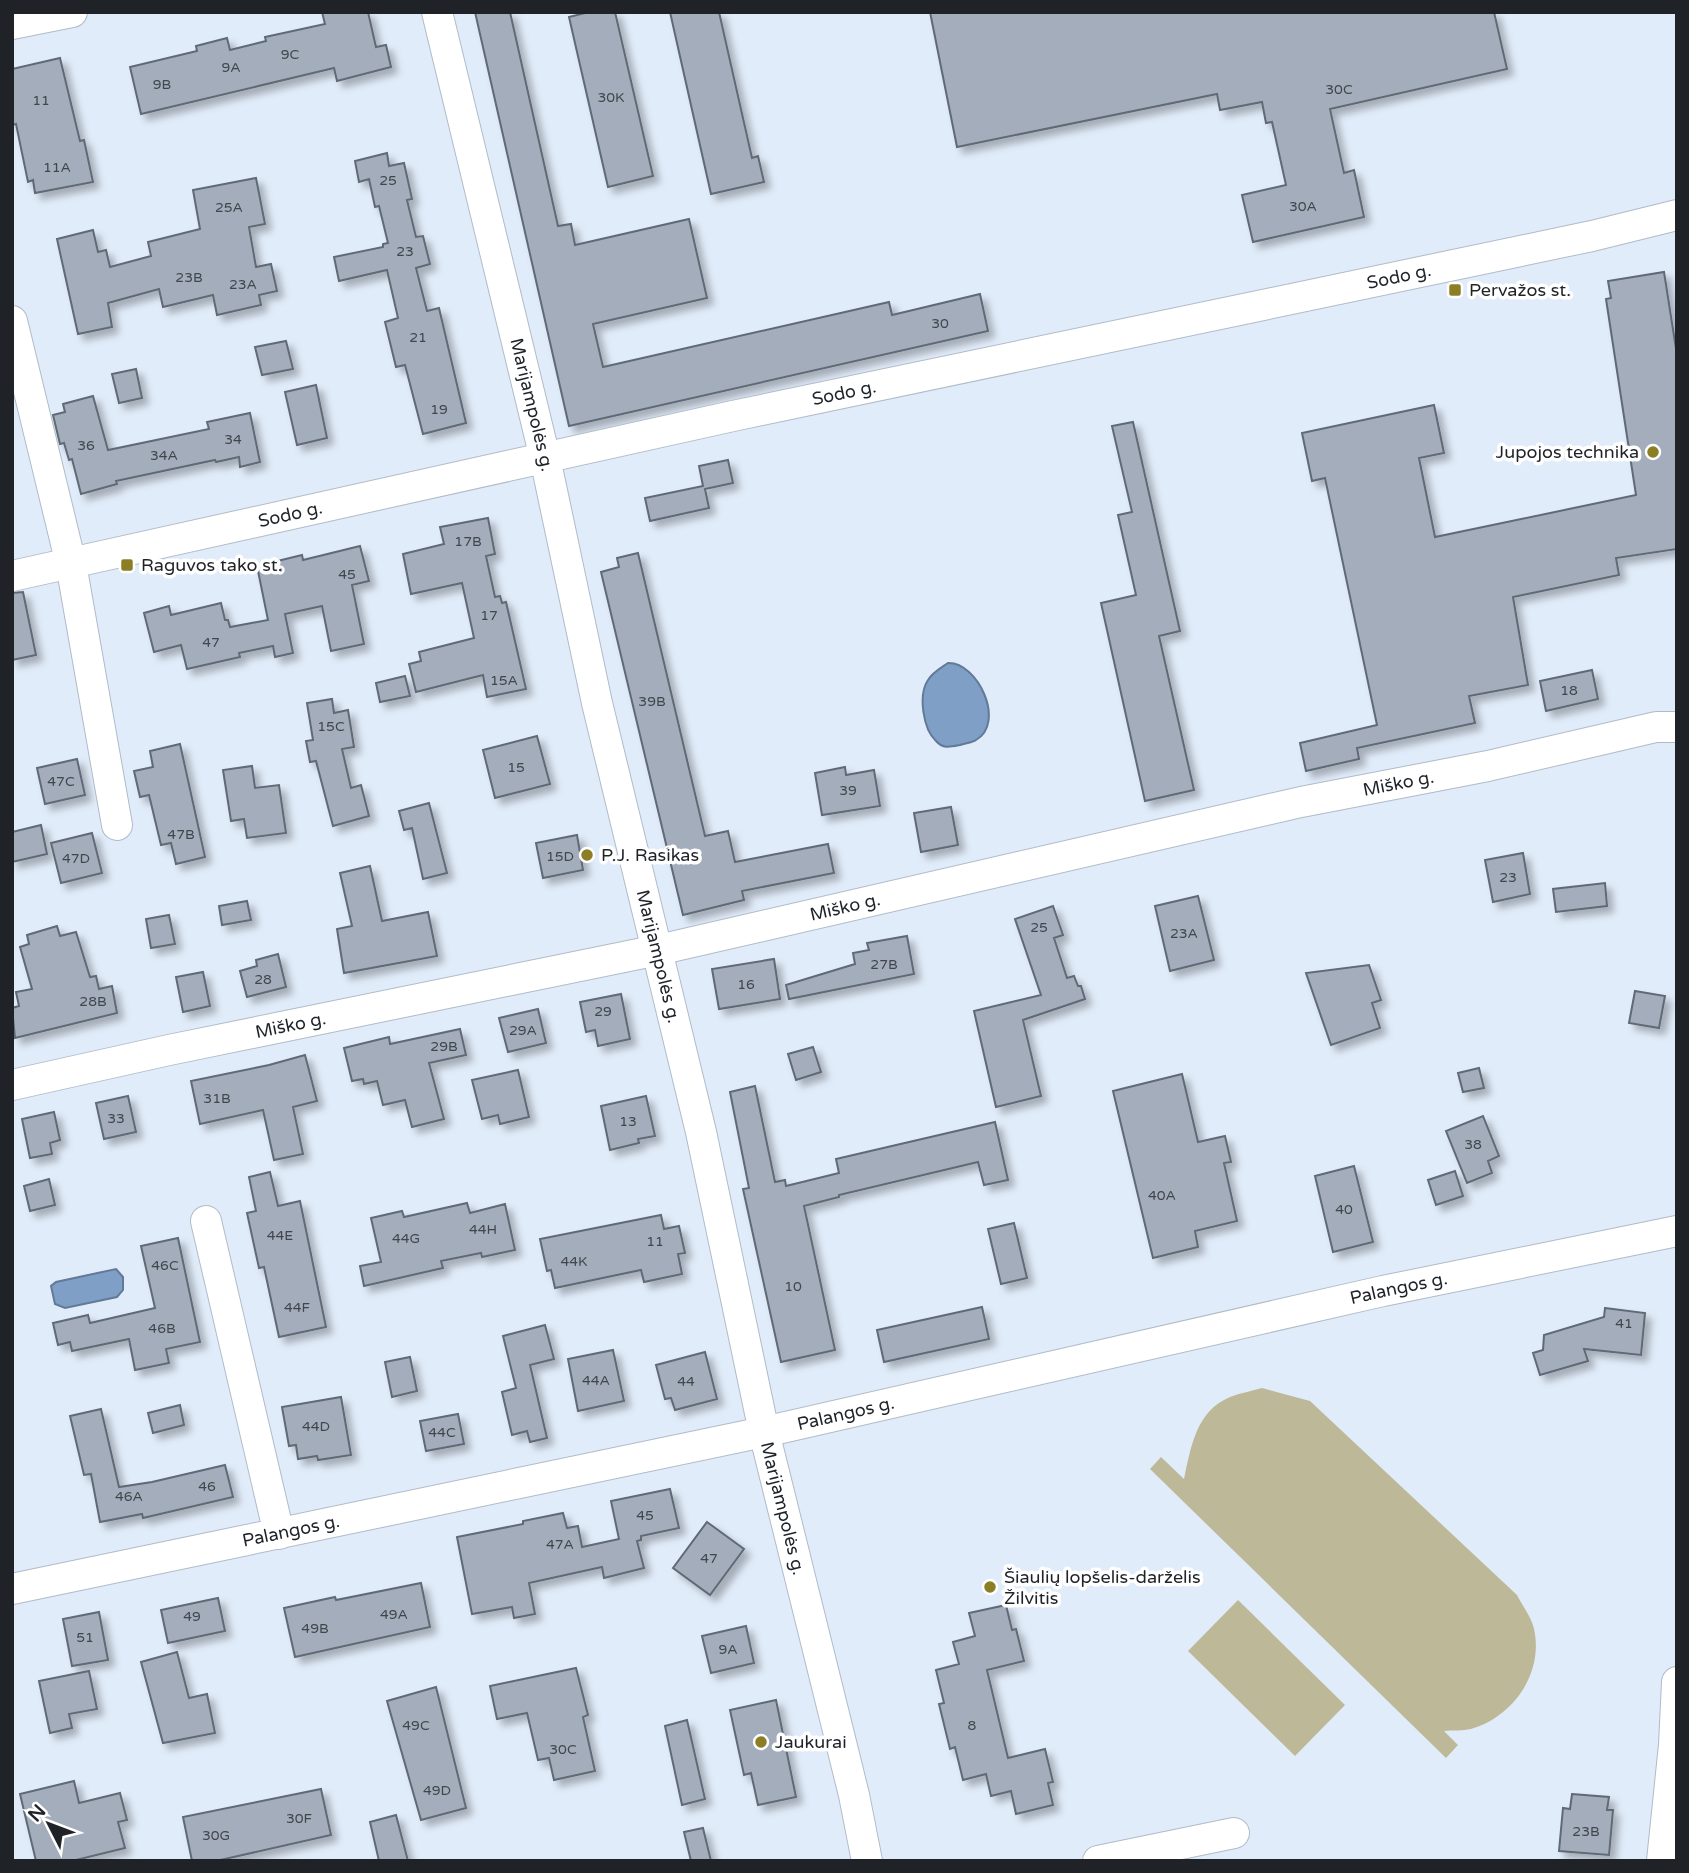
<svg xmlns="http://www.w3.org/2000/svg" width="1689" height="1873" viewBox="0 0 1689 1873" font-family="'Varela Round',sans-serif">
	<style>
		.green { fill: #bdb998 }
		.water { fill: #7f9fc7; stroke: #627a97; stroke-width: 2 }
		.building { fill: #a3adbb; stroke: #616a77; stroke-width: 2; filter: url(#shadow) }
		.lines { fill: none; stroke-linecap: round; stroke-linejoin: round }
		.street-casing { stroke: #b0bbc8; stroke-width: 32 }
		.street { stroke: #fff; stroke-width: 30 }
		.poi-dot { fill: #8c7e24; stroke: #fff; stroke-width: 2.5 }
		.labels { text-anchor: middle; stroke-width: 7; stroke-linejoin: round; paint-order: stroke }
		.number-label { font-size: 14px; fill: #40464d }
		.street-label { font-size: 18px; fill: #1f2328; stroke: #fff }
		.poi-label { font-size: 18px; fill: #1f2328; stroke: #fff; text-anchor: start }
	</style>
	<defs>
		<filter id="shadow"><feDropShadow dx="6" dy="6" stdDeviation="3.5" flood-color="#0004"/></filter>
	</defs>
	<rect width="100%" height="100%" fill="#e1ecfa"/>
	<path class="green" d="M 1262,1388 L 1310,1401 L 1517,1595 C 1522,1605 1532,1618 1534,1629 C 1544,1673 1513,1717 1471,1729 C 1463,1731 1453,1730 1444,1731 L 1458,1745 L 1446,1758 L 1150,1469 L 1161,1457 L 1184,1479 C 1191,1447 1196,1411 1230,1397 C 1240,1393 1252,1391 1262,1388 Z
		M 1238,1600 L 1345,1705 L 1295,1756 L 1188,1651 Z"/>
	<path class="water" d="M 948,663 C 978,662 1006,723 976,740 C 972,743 965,743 960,745 C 950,747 943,749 936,741 C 923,729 918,695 928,680 C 933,672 941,668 948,663 Z
		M 116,1269 L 123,1277 L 123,1290 L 117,1297 L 65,1308 L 55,1304 L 51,1286 L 56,1282 Z"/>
	<path class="building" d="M 322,12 L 368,12 L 376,47 L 386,45 L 391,67 L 337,81 L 334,68 L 141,114 L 130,67 L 197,51 L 196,46 L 227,38 L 230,50 L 266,41 L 265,37 L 325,24 Z
		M 475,12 L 510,12 L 558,226 L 571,224 L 575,245 L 689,219 L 707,298 L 593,324 L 603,367 L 889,302 L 892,315 L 980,294 L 988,331 L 569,426 Z
		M 589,12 L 615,12 L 653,176 L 608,187 L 569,17 Z
		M 670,12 L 719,12 L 752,158 L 758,156 L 764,182 L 711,194 Z
		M 930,12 L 1494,12 L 1507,69 L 1330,109 L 1344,173 L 1354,170 L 1364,217 L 1253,242 L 1242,195 L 1286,185 L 1272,122 L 1266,123 L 1262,102 L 1220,110 L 1217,94 L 957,147 Z
		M 60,58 L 80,141 L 84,140 L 93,182 L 35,193 L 33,180 L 28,182 L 16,124 L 12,125 L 12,69 Z
		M 387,153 L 389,166 L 404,163 L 412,199 L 407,200 L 416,237 L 423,236 L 430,264 L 416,268 L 427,311 L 439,308 L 466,423 L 423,434 L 405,365 L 396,367 L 385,322 L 398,318 L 387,270 L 339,281 L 334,257 L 383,247 L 383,244 L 388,243 L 379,206 L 375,207 L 369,179 L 359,182 L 355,161 Z
		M 256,178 L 265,224 L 249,227 L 256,267 L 271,264 L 277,291 L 259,295 L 261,305 L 217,315 L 213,295 L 163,307 L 159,289 L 108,303 L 112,327 L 78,334 L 57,239 L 93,230 L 98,252 L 106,250 L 110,267 L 151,256 L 148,242 L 200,229 L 193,190 Z
		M 1664,272 L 1677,355 L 1677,549 L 1616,558 L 1619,575 L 1513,597 L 1528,685 L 1469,696 L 1475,723 L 1357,748 L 1359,759 L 1306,771 L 1300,743 L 1377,725 L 1325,478 L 1312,481 L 1302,433 L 1434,405 L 1444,453 L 1419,458 L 1435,537 L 1636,495 L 1606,299 L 1611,298 L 1608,281 Z
		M 286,341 L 293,369 L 262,375 L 255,347 Z
		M 136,369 L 142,398 L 119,403 L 112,374 Z
		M 316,385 L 327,438 L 297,445 L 285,392 Z
		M 93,396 L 108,450 L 209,429 L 207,422 L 250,413 L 260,462 L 240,467 L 239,457 L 216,462 L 215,460 L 116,481 L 117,484 L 81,494 L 72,459 L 69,460 L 64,443 L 60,444 L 53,415 L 65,412 L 63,404 Z
		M 1133,422 L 1180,631 L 1159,636 L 1194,790 L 1145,801 L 1101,603 L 1136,595 L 1118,515 L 1132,512 L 1112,426 Z
		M 728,460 L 733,483 L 705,489 L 709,508 L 650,521 L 645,498 L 703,486 L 699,466 Z
		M 488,518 L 495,554 L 486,556 L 495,597 L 500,596 L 502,603 L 506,602 L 526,689 L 487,697 L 483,675 L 416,692 L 409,664 L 421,661 L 419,652 L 474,638 L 462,583 L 411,594 L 403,554 L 444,544 L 440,527 Z
		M 360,546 L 369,581 L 352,585 L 364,644 L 331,651 L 322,606 L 285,614 L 293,653 L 275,657 L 273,646 L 239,653 L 240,657 L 187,669 L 181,645 L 154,652 L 144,613 L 169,606 L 171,615 L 221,603 L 225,620 L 228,620 L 230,627 L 268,620 L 257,566 L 302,555 L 303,560 Z
		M 638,553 L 705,836 L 728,831 L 735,862 L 828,844 L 834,873 L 742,891 L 744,900 L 683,915 L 601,572 L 619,567 L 617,558 Z
		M 23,592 L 36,655 L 12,660 L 12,593 Z
		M 1592,670 L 1598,699 L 1546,711 L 1540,681 Z
		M 405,676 L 410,696 L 380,702 L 376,683 Z
		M 332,699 L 334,713 L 348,710 L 354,747 L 342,749 L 351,788 L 361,785 L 369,816 L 333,826 L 316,761 L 310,762 L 306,741 L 313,740 L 307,703 Z
		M 537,736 L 550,784 L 495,798 L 483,750 Z
		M 180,744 L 205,857 L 176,864 L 171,843 L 161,845 L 149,795 L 140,797 L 134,771 L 153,767 L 150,751 Z
		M 77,759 L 85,795 L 45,804 L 37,768 Z
		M 252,766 L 255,788 L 279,785 L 286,833 L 247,838 L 244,819 L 231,821 L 223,770 Z
		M 845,767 L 846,775 L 874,770 L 880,806 L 822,815 L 815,773 Z
		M 429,803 L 447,873 L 423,879 L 412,828 L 404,830 L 399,811 Z
		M 951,807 L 958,845 L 921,852 L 914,813 Z
		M 41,825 L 47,854 L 12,862 L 12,832 Z
		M 92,833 L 102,873 L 61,883 L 51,843 Z
		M 577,835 L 583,870 L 543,878 L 536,843 Z
		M 1523,853 L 1530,894 L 1493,902 L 1485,860 Z
		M 370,866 L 382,921 L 428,912 L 437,956 L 344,973 L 337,929 L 352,926 L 340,873 Z
		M 1605,883 L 1607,906 L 1556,912 L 1553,889 Z
		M 1198,896 L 1214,960 L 1170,971 L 1155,906 Z
		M 247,901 L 251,920 L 222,925 L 219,906 Z
		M 1053,906 L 1063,935 L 1054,938 L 1067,978 L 1074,976 L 1078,986 L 1081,986 L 1085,999 L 1023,1020 L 1041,1096 L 996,1107 L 974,1011 L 1041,995 L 1015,919 Z
		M 169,915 L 175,944 L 151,948 L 146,919 Z
		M 57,926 L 60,936 L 76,932 L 90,977 L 96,976 L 99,989 L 112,986 L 117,1013 L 15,1038 L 12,1008 L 19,1006 L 16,992 L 32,989 L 20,947 L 29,944 L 27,935 Z
		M 907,936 L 914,974 L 789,999 L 786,985 L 855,964 L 853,953 L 869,950 L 867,943 Z
		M 278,954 L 286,987 L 247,997 L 240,971 L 257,966 L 256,960 Z
		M 774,959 L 780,999 L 719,1009 L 712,969 Z
		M 1369,965 L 1381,1000 L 1372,1003 L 1380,1028 L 1331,1045 L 1306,973 Z
		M 203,972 L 210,1006 L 183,1012 L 176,977 Z
		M 1635,991 L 1665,996 L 1659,1028 L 1629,1023 Z
		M 621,994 L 630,1039 L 598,1046 L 595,1030 L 586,1032 L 580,1002 Z
		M 538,1009 L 546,1043 L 508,1052 L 499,1018 Z
		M 460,1029 L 466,1055 L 429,1063 L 444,1119 L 412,1127 L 405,1100 L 383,1105 L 377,1081 L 364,1084 L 363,1079 L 352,1081 L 344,1048 L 389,1037 L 390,1044 Z
		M 813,1047 L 821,1072 L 796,1080 L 788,1054 Z
		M 305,1055 L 317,1101 L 293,1107 L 303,1154 L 274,1160 L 263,1110 L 200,1124 L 191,1081 L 269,1065 Z
		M 1479,1068 L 1484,1088 L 1463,1092 L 1458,1073 Z
		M 518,1070 L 529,1117 L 500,1124 L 498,1115 L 482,1119 L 472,1080 Z
		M 1182,1074 L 1198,1142 L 1225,1136 L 1231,1162 L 1224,1163 L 1237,1221 L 1195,1231 L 1198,1247 L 1153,1258 L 1113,1091 Z
		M 755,1086 L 775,1182 L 785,1180 L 786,1186 L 839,1173 L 836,1159 L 995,1122 L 1008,1180 L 984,1185 L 978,1162 L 839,1195 L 839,1197 L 804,1206 L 835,1350 L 781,1362 L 743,1189 L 749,1188 L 730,1092 Z
		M 128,1096 L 136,1132 L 104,1139 L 96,1103 Z
		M 646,1096 L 655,1136 L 638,1139 L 639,1143 L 610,1150 L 601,1106 Z
		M 54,1112 L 60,1140 L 50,1143 L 52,1154 L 30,1158 L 22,1119 Z
		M 1483,1116 L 1499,1156 L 1488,1161 L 1492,1173 L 1467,1183 L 1446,1131 Z
		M 1354,1166 L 1373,1242 L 1333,1252 L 1315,1176 Z
		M 1455,1171 L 1463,1196 L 1436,1205 L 1428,1180 Z
		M 270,1172 L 278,1206 L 300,1201 L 326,1327 L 279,1337 L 264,1267 L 259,1268 L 247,1213 L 256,1211 L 249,1177 Z
		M 49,1179 L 55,1205 L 30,1211 L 24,1186 Z
		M 467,1203 L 470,1213 L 505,1204 L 515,1250 L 482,1257 L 481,1253 L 441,1261 L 443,1268 L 364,1286 L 360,1266 L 381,1262 L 371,1218 L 402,1211 L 404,1217 Z
		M 661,1215 L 664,1229 L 679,1226 L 685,1253 L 678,1254 L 682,1274 L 644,1282 L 641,1270 L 555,1288 L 551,1270 L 547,1271 L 540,1239 Z
		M 1014,1223 L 1027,1278 L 1001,1284 L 988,1229 Z
		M 178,1238 L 200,1342 L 166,1349 L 169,1363 L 135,1370 L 129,1339 L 72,1351 L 70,1342 L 58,1345 L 53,1323 L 88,1315 L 90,1323 L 155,1308 L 141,1246 Z
		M 982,1307 L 989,1339 L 884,1362 L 877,1330 Z
		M 1605,1308 L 1645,1313 L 1641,1355 L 1584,1349 L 1588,1361 L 1540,1375 L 1533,1353 L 1543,1350 L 1544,1335 L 1604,1317 Z
		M 545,1325 L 554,1359 L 530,1365 L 547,1438 L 530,1442 L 527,1431 L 512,1435 L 502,1392 L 516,1388 L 503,1336 Z
		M 613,1350 L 624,1401 L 578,1411 L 568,1359 Z
		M 705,1352 L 717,1399 L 675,1410 L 671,1398 L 665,1399 L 656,1365 Z
		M 410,1357 L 417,1391 L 392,1397 L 385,1362 Z
		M 341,1397 L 351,1455 L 318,1460 L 317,1456 L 298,1459 L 296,1445 L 289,1446 L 282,1407 Z
		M 180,1405 L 184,1425 L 153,1433 L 148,1413 Z
		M 101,1409 L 119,1487 L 152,1482 L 225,1465 L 233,1497 L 143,1518 L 142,1514 L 100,1522 L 91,1474 L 84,1475 L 70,1416 Z
		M 458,1414 L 464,1444 L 426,1451 L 420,1421 Z
		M 670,1489 L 679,1528 L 641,1536 L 641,1540 L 637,1541 L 644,1568 L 604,1578 L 602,1567 L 529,1583 L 535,1614 L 514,1618 L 512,1607 L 472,1614 L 457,1537 L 523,1524 L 523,1521 L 563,1513 L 567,1528 L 578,1526 L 582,1547 L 619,1539 L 611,1501 Z
		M 707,1522 L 744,1549 L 710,1595 L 673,1568 Z
		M 421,1583 L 430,1627 L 295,1657 L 284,1608 L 335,1597 L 336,1600 Z
		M 218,1598 L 225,1631 L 168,1643 L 161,1610 Z
		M 1006,1605 L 1012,1630 L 1016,1629 L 1024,1661 L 987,1670 L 1008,1758 L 1045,1749 L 1053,1782 L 1048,1783 L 1053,1805 L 1016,1814 L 1011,1791 L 991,1796 L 986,1774 L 963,1780 L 955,1747 L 950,1749 L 939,1704 L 944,1703 L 936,1670 L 959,1664 L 953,1642 L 975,1636 L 969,1613 Z
		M 99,1612 L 108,1660 L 72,1666 L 63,1619 Z
		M 746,1626 L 754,1663 L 711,1673 L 702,1636 Z
		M 177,1652 L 189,1698 L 207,1694 L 215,1733 L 163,1743 L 141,1662 Z
		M 576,1668 L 588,1715 L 583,1717 L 595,1771 L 554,1780 L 549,1758 L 538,1760 L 527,1713 L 497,1719 L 490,1686 Z
		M 89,1671 L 97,1709 L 69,1714 L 72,1728 L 50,1733 L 39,1681 Z
		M 436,1687 L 466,1808 L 421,1820 L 387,1701 Z
		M 776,1700 L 796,1797 L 758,1805 L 751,1773 L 744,1775 L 730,1710 Z
		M 687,1720 L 705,1799 L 682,1805 L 665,1726 Z
		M 74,1781 L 79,1803 L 120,1793 L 127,1820 L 118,1822 L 125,1848 L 72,1861 L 36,1861 L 20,1794 Z
		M 321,1789 L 331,1835 L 216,1861 L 192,1861 L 183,1817 Z
		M 1572,1794 L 1609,1797 L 1607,1810 L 1613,1810 L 1609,1855 L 1559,1851 L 1563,1808 L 1570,1809 Z
		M 396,1815 L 408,1861 L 379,1861 L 370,1822 Z
		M 703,1828 L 711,1861 L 691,1861 L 684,1832 Z"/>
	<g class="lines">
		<g class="street-casing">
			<g id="street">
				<path id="s1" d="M 437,12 L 545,458 L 597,703 L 701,1132 L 764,1432 L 854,1795 L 867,1861"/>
				<path d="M 12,24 L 72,12"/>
				<path d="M 12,321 L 71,564 L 117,825"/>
				<path id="s2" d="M 12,576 L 733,416 L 1592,236 L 1677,215"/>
				<path id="s3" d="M 12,1085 L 169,1050 L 658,950 L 1301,802 L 1488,766 L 1656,727 L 1677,727"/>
				<path d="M 206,1221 L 279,1534"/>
				<path id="s4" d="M 12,1589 L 764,1432 L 1383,1291 L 1677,1231"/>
				<path d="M 1098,1861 L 1234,1833"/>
				<path d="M 1662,1861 L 1674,1745 L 1677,1682"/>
			</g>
		</g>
		<use href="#street" class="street"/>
	</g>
	<g class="poi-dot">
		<rect x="1448" y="283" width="14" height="14" rx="3.5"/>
		<circle cx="1653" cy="452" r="7"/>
		<rect x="120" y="558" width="14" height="14" rx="3.5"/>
		<circle cx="587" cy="855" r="7"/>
		<circle cx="990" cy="1587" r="7"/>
		<circle cx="761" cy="1742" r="7"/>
	</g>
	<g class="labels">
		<g class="number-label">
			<text x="290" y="59">9C</text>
			<text x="231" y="72">9A</text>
			<text x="162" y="89">9B</text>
			<text x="1339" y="94">30C</text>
			<text x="611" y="102">30K</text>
			<text x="41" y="105">11</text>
			<text x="57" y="172">11A</text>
			<text x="388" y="185">25</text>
			<text x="1303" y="211">30A</text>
			<text x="229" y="212">25A</text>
			<text x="405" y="256">23</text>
			<text x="189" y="282">23B</text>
			<text x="243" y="289">23A</text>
			<text x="940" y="328">30</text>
			<text x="418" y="342">21</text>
			<text x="439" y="414">19</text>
			<text x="233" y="444">34</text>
			<text x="86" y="450">36</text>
			<text x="164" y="460">34A</text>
			<text x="468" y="546">17B</text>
			<text x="347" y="579">45</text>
			<text x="489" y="620">17</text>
			<text x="211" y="647">47</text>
			<text x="504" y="685">15A</text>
			<text x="1569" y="695">18</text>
			<text x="652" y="706">39B</text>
			<text x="331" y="731">15C</text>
			<text x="516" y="772">15</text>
			<text x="61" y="786">47C</text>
			<text x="848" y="795">39</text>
			<text x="181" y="839">47B</text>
			<text x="560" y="861">15D</text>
			<text x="76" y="863">47D</text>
			<text x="1508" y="882">23</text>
			<text x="1039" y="932">25</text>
			<text x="1184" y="938">23A</text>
			<text x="884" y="969">27B</text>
			<text x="263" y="984">28</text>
			<text x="746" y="989">16</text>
			<text x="93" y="1006">28B</text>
			<text x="603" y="1016">29</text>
			<text x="523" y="1035">29A</text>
			<text x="444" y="1051">29B</text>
			<text x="217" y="1103">31B</text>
			<text x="116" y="1123">33</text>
			<text x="628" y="1126">13</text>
			<text x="1473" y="1149">38</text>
			<text x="1162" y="1200">40A</text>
			<text x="1344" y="1214">40</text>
			<text x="483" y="1234">44H</text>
			<text x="280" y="1240">44E</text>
			<text x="406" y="1243">44G</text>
			<text x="655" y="1246">11</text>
			<text x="574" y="1266">44K</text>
			<text x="165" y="1270">46C</text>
			<text x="793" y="1291">10</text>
			<text x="297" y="1312">44F</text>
			<text x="1624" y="1328">41</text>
			<text x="162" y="1333">46B</text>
			<text x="596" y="1385">44A</text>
			<text x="686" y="1386">44</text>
			<text x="316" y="1431">44D</text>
			<text x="442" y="1437">44C</text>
			<text x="207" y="1491">46</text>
			<text x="129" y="1501">46A</text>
			<text x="645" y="1520">45</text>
			<text x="560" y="1549">47A</text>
			<text x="709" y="1563">47</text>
			<text x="394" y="1619">49A</text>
			<text x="192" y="1621">49</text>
			<text x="315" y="1633">49B</text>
			<text x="85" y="1642">51</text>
			<text x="728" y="1654">9A</text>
			<text x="416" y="1730">49C</text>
			<text x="972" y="1730">8</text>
			<text x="563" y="1754">30C</text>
			<text x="437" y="1795">49D</text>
			<text x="299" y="1823">30F</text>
			<text x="1586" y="1836">23B</text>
			<text x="216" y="1840">30G</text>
		</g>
		<g class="street-label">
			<text dy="6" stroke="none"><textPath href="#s2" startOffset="1419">Sodo g.</textPath></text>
			<text dy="6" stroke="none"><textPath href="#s2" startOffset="852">Sodo g.</textPath></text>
			<text dy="6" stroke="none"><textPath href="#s1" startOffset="404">Marijampolės g.</textPath></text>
			<text dy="6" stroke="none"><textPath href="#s2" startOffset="285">Sodo g.</textPath></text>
			<text dy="6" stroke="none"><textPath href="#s3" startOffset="1419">Miško g.</textPath></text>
			<text dy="6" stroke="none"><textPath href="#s3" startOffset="852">Miško g.</textPath></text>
			<text dy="6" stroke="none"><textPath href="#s1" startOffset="970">Marijampolės g.</textPath></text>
			<text dy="6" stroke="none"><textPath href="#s3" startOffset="285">Miško g.</textPath></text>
			<text dy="6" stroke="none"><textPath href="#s4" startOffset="1419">Palangos g.</textPath></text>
			<text dy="6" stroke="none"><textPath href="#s4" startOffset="852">Palangos g.</textPath></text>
			<text dy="6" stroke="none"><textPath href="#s1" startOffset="1536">Marijampolės g.</textPath></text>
			<text dy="6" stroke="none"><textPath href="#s4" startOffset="285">Palangos g.</textPath></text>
		</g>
		<g class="poi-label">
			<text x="1469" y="296">Pervažos st.</text>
			<text x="1639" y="458" text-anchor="end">Jupojos technika</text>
			<text x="141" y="571">Raguvos tako st.</text>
			<text x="601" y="861">P.J. Rasikas</text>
			<text x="1004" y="1583">Šiaulių lopšelis-darželis<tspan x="1004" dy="21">Žilvitis</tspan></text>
			<text x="775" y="1748">Jaukurai</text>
		</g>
	</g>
	<rect width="1689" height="1873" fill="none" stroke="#1f2328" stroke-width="28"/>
	<g transform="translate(49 1824) rotate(312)" stroke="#ffffff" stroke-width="5" paint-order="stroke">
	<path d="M0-5L12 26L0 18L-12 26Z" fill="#1f2328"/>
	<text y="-10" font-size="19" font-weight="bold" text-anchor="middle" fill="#1f2328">N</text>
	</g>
</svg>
